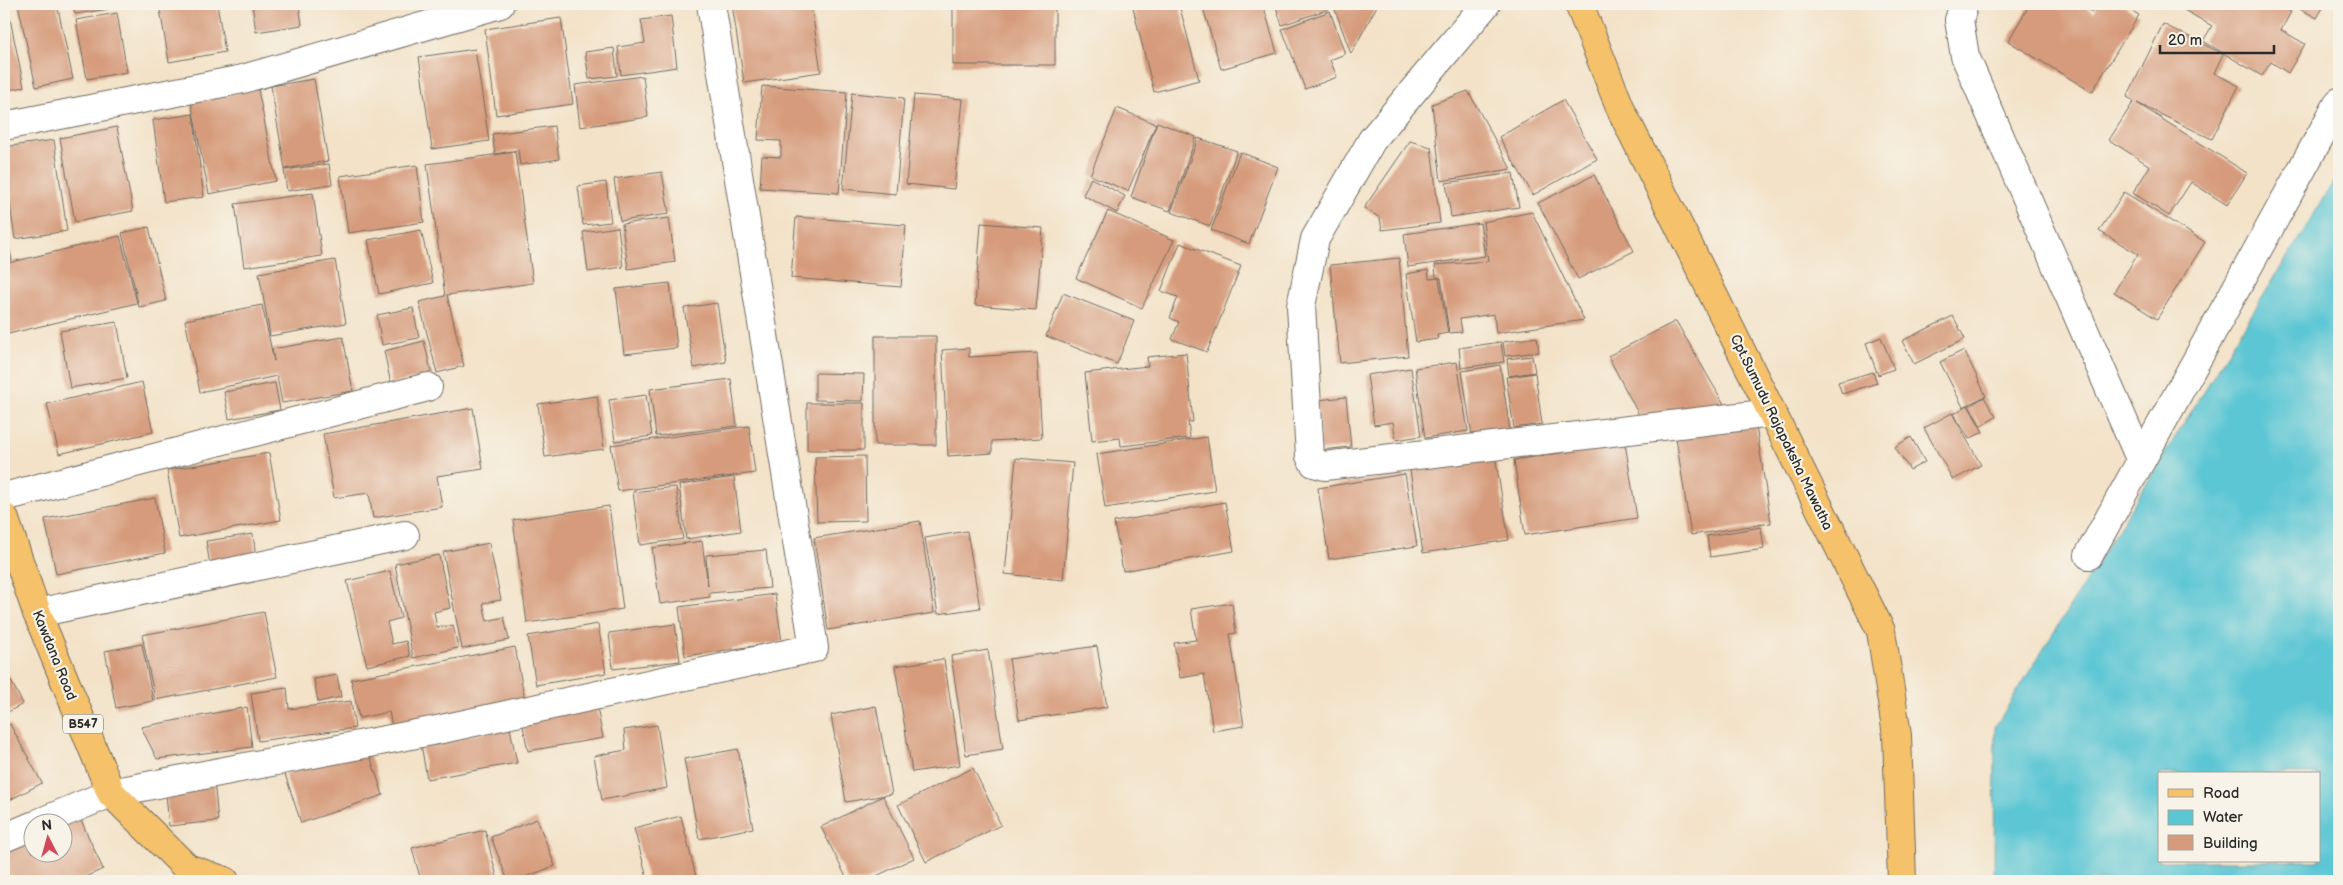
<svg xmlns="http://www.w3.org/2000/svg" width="2343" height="885" viewBox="0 0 2343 885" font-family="'Balsamiq Sans',sans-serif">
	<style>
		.water { fill: #5bc6d4; stroke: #437880; fill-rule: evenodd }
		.building { fill: #d69b7c }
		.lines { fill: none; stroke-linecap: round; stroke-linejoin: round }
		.minor-casing { stroke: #716b62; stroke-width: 30 }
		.major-casing { stroke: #716b62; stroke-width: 30 }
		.minor { stroke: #fff; stroke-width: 28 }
		.major { stroke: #f5c16b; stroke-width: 28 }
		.labels { text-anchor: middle; stroke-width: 4.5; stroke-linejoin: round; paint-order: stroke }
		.shield { fill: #f7f3e8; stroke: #686764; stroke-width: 1 }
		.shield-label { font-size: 12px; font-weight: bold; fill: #2b2b2b }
		.street-label { font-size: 14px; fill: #2b2b2b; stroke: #f7f3e8 }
	</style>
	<rect width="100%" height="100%" fill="#f7f3e8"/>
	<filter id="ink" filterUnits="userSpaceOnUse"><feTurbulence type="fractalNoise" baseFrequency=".02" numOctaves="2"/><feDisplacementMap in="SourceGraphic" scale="10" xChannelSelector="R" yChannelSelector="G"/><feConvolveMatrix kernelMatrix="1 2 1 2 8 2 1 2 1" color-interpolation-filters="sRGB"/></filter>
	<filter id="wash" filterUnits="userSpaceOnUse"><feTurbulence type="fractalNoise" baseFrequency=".0096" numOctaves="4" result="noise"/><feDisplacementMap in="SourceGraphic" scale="20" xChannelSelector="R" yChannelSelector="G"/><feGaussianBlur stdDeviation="1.12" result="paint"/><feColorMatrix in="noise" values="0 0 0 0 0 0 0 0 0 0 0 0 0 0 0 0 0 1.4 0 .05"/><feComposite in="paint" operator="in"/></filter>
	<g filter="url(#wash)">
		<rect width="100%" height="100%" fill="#f3e2c8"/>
		<path class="water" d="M 2339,174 L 2339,881 L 1994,881 L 1995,727 ZM 2159,774 L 2319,774 L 2319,861 L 2159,861 Z"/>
		<g id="blocks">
			<path class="building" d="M 4,4 L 7,4 L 24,87 L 4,91 Z
				M 18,4 L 57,4 L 73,79 L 36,87 Z
				M 73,4 L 109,4 L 109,9 L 75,14 Z
				M 159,4 L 217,4 L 225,52 L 169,62 Z
				M 252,4 L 299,4 L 302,25 L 256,32 Z
				M 336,4 L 362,4 L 362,5 L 337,8 Z
				M 732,4 L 811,4 L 821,72 L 744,83 Z
				M 953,4 L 1055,4 L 1055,65 L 953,65 Z
				M 1132,4 L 1179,4 L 1199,80 L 1154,92 Z
				M 1202,4 L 1263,4 L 1277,53 L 1221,69 Z
				M 1275,4 L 1327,4 L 1329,9 L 1282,25 Z
				M 1333,4 L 1378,4 L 1351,54 Z
				M 2030,4 L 2079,4 L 2094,13 L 2100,4 L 2120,4 L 2139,15 L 2092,92 L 2008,41 Z
				M 2174,4 L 2277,4 L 2291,12 L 2281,30 L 2305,44 L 2288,73 L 2271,62 L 2262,76 L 2203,41 L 2212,26 Z
				M 2291,4 L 2325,4 L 2317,18 Z
				M 1330,11 L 1345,54 L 1330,60 L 1337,77 L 1305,89 L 1282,29 Z
				M 117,13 L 127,72 L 87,79 L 76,20 Z
				M 671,16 L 677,67 L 621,75 L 618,47 L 645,43 L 641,20 Z
				M 561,18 L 573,104 L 496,115 L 485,29 Z
				M 2163,24 L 2223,54 L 2214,73 L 2239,86 L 2212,139 L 2137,103 L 2247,173 L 2227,205 L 2191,182 L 2169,216 L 2133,193 L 2150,166 L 2109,140 L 2134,101 L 2127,97 Z
				M 614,48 L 617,76 L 589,79 L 585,52 Z
				M 475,49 L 489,141 L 432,149 L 419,57 Z
				M 643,76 L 648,117 L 580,127 L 575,85 Z
				M 314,79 L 328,161 L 285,169 L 271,86 Z
				M 762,86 L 847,92 L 839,193 L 760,188 L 762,156 L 781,157 L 781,141 L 758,140 Z
				M 258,89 L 276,181 L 209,194 L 191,102 Z
				M 1468,91 L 1511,169 L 1441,181 L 1432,104 Z
				M 852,93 L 904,98 L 896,194 L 843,189 Z
				M 914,95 L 963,99 L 954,189 L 906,184 Z
				M 1563,100 L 1597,159 L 1533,195 L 1499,137 Z
				M 1117,108 L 1156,124 L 1128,191 L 1090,175 Z
				M 193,114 L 204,197 L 164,202 L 153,120 Z
				M 1157,122 L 1196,137 L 1170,211 L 1131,197 Z
				M 554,126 L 559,159 L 520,165 L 518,150 L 495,154 L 492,134 Z
				M 117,127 L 133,211 L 75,222 L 60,138 Z
				M 1198,138 L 1237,151 L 1210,226 L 1171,212 Z
				M 54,140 L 67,231 L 15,239 L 4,165 L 4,147 Z
				M 1410,141 L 1431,147 L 1440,223 L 1382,230 L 1380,218 L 1364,208 Z
				M 515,152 L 533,283 L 447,295 L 464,366 L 437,373 L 419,302 L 445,296 L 427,164 Z
				M 1240,152 L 1278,167 L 1249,244 L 1211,230 Z
				M 329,164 L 332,184 L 287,191 L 284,170 Z
				M 417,165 L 424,222 L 348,233 L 340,176 Z
				M 662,172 L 669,214 L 620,221 L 614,179 Z
				M 1513,173 L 1519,207 L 1451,217 L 1446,183 Z
				M 1594,175 L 1634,251 L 1578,279 L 1538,203 Z
				M 1091,178 L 1125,196 L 1117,213 L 1083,195 Z
				M 606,182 L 611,222 L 583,225 L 578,186 Z
				M 2124,192 L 2205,242 L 2157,319 L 2114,292 L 2138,254 L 2099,231 Z
				M 313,193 L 322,256 L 244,267 L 235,204 Z
				M 1108,211 L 1174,240 L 1142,308 L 1076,278 Z
				M 1532,212 L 1584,320 L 1496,333 L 1494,314 L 1460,319 L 1462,332 L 1449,333 L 1441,278 L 1436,277 L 1435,265 L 1488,261 L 1483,222 Z
				M 796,217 L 906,225 L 901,287 L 791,278 Z
				M 669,218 L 675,262 L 628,269 L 622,224 Z
				M 981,223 L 1043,228 L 1036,310 L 975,305 Z
				M 1480,223 L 1485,256 L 1408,267 L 1404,234 Z
				M 4,224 L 12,260 L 4,262 Z
				M 149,227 L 166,301 L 139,307 L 122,233 Z
				M 618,227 L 623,267 L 588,272 L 583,232 Z
				M 421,230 L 433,283 L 379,294 L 368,240 Z
				M 120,236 L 137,303 L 4,335 L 4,264 Z
				M 1180,243 L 1241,266 L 1207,352 L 1172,339 L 1179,322 L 1170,318 L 1178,297 L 1161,291 Z
				M 1399,258 L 1408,356 L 1340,363 L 1330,265 Z
				M 335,260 L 346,323 L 270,336 L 259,273 Z
				M 1428,270 L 1429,279 L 1439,278 L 1448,333 L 1437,335 L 1438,339 L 1416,342 L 1406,274 Z
				M 670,283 L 677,348 L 624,354 L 616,289 Z
				M 1063,293 L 1134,321 L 1117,364 L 1046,336 Z
				M 717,303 L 726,362 L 694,368 L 684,308 Z
				M 262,305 L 274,361 L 272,349 L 343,337 L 353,391 L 282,403 L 277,376 L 200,392 L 185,320 Z
				M 413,308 L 419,338 L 382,345 L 377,315 Z
				M 1953,316 L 1965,339 L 1914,364 L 1902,341 Z
				M 1676,321 L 1724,404 L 1640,417 L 1608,356 Z
				M 117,322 L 127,378 L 70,388 L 60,331 Z
				M 875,336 L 936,336 L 936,445 L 875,445 Z
				M 1537,337 L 1539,352 L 1505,356 L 1503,342 Z
				M 1881,337 L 1894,369 L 1878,375 L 1866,343 Z
				M 424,341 L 432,375 L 391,384 L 384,351 Z
				M 1501,342 L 1504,362 L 1461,368 L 1459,348 Z
				M 969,348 L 969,357 L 1037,353 L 1042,438 L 992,441 L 992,453 L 948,456 L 942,350 Z
				M 1964,350 L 1986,396 L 1963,407 L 1940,362 Z
				M 1186,353 L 1193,422 L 1188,422 L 1190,438 L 1121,446 L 1120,438 L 1092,441 L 1085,373 L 1148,366 L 1147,357 Z
				M 1532,356 L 1535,372 L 1509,376 L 1507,359 Z
				M 1457,362 L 1468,431 L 1425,438 L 1415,368 Z
				M 1500,365 L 1510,430 L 1472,436 L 1462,371 Z
				M 1411,368 L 1421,436 L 1396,440 L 1393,422 L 1374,425 L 1367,375 Z
				M 1873,372 L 1877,383 L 1842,394 L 1838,382 Z
				M 815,373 L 864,374 L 863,401 L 815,400 Z
				M 1535,373 L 1542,424 L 1514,428 L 1506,377 Z
				M 731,379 L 737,426 L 656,436 L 650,389 Z
				M 142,382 L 153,432 L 59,454 L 47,404 Z
				M 275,383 L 280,410 L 229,419 L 224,392 Z
				M 646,395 L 652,436 L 615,441 L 609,400 Z
				M 597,396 L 604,449 L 545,457 L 538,404 Z
				M 1346,397 L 1351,447 L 1321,450 L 1317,400 Z
				M 1984,397 L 1996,417 L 1981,426 L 1969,406 Z
				M 807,403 L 864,403 L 864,450 L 807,450 Z
				M 1968,405 L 1983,432 L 1969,439 L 1954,414 Z
				M 473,408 L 483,469 L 437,476 L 442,507 L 373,518 L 369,493 L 334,498 L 323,434 Z
				M 1952,413 L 1981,465 L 1953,480 L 1924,428 Z
				M 749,426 L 755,473 L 618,491 L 611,445 Z
				M 1756,426 L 1771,523 L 1691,535 L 1676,438 Z
				M 1207,437 L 1215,491 L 1105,508 L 1097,454 Z
				M 1911,437 L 1925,462 L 1910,470 L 1895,447 Z
				M 1625,443 L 1637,518 L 1525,535 L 1514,460 Z
				M 269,453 L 281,520 L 179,538 L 167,470 Z
				M 865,456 L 866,521 L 817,522 L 815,457 Z
				M 1495,456 L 1509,540 L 1423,553 L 1410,470 Z
				M 1016,458 L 1073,463 L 1063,580 L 1005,574 Z
				M 1405,474 L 1417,546 L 1329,559 L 1318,488 Z
				M 734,477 L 741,531 L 686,539 L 679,485 Z
				M 676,487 L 683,539 L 640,545 L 633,492 Z
				M 155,498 L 165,553 L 56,574 L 45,519 Z
				M 1225,502 L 1234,551 L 1123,571 L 1114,522 Z
				M 609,506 L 623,609 L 527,623 L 513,520 Z
				M 920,521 L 934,613 L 828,630 L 814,538 Z
				M 1761,527 L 1764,549 L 1710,557 L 1707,536 Z
				M 967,531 L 980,608 L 938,614 L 925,538 Z
				M 253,534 L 256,558 L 210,565 L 206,541 Z
				M 702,541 L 708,586 L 706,555 L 766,550 L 770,588 L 709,593 L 710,597 L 660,604 L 652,548 Z
				M 489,543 L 501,600 L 483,603 L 487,621 L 504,617 L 509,640 L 462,649 L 443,552 Z
				M 439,555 L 450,608 L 434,612 L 437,628 L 453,625 L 458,648 L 413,658 L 395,564 Z
				M 390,571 L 401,618 L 387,622 L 392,644 L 406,641 L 410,656 L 367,666 L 347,581 Z
				M 775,594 L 782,642 L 685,656 L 679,607 Z
				M 1232,603 L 1236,633 L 1230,634 L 1244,726 L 1213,731 L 1204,674 L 1180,678 L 1174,643 L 1196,640 L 1191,609 Z
				M 264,612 L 277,677 L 155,700 L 142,635 Z
				M 598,624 L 606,673 L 536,685 L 528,636 Z
				M 675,624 L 680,661 L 613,669 L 609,633 Z
				M 142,644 L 153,701 L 116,708 L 105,651 Z
				M 1097,646 L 1107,707 L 1019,720 L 1009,659 Z
				M 515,647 L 525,701 L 392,726 L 389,712 L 359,718 L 351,679 Z
				M 988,650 L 1003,749 L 966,755 L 951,656 Z
				M 944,659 L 960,765 L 912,772 L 895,666 Z
				M 4,667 L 23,704 L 4,714 Z
				M 337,675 L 341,697 L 318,702 L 314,679 Z
				M 287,688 L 289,709 L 351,701 L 355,728 L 258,741 L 251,693 Z
				M 876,706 L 892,794 L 846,802 L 831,715 Z
				M 247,707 L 252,747 L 157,759 L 141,727 Z
				M 597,707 L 603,738 L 528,751 L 522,721 Z
				M 10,724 L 42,783 L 4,803 L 4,727 Z
				M 657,725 L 667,788 L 602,800 L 594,756 L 626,750 L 624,730 Z
				M 510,728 L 517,763 L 427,779 L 421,744 Z
				M 367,747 L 383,795 L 301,823 L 285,774 Z
				M 738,749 L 753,828 L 699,839 L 684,759 Z
				M 973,768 L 1001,825 L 926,862 L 898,805 Z
				M 214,779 L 218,821 L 169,826 L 165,784 Z
				M 883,796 L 914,858 L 866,881 L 848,881 L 821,827 Z
				M 681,816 L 697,881 L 648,881 L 634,828 Z
				M 80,818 L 103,869 L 76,881 L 4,881 L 4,851 L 32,839 L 32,852 L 62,852 L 62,826 Z
				M 537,819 L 555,866 L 514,881 L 508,881 L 491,837 Z
				M 485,830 L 498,881 L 421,881 L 412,848 Z"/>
		</g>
	</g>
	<g filter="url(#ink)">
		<use href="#blocks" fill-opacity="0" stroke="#716b62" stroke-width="1"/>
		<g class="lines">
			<g class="minor-casing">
				<path id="minor" d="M 1486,4 L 1372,140 L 1315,239 L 1301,306 L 1310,456 L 1314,463 L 1325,466 L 1772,413
					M 1964,4 L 1959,20 L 1965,56 L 2141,461
					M 4,126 L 243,79 L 500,4
					M 4,497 L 428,387
					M 2089,555 L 2339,102
					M 37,613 L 405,535
					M 41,822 L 111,793 L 442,729 L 814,648 L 711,4
					M 4,838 L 32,826"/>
			</g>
			<g class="major-casing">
				<path id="major" d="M 1579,4 L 1622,112 L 1881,631 L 1897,735 L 1902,881
					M 4,517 L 37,613 L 111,793 L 187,868 L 225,881"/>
			</g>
			<use href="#minor" class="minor"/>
			<use href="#major" class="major"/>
		</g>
	</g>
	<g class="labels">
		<rect class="shield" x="63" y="714.5" width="40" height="19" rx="4"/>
		<g class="shield-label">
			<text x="83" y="728">B547</text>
		</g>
		<g class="street-label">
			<text transform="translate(1782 432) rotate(64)" y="5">Cpt.Sumudu Rajapaksha Mawatha</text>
			<text transform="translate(55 655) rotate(68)" y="5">Kawdana Road</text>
		</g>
	</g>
	<rect width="2343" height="885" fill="none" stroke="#f7f3e8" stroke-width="20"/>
	<rect x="2158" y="772" width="162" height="90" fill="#f7f3e8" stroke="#a5a39c"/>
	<rect x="2168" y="789" width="25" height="8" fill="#f5c16b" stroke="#a5a39c"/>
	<text x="2203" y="798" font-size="15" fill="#2b2b2b">Road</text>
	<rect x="2168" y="810" width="25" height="15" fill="#5bc6d4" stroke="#a5a39c"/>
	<text x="2203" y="822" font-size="15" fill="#2b2b2b">Water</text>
	<rect x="2168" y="835" width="25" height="15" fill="#d69b7c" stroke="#a5a39c"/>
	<text x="2203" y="848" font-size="15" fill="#2b2b2b">Building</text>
	<g transform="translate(48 838) rotate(354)"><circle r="24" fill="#f7f3e8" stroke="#a5a39c"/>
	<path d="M0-4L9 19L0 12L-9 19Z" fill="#d1495b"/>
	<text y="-8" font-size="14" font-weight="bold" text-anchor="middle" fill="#2b2b2b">N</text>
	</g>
	<path d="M2160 45v8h114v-8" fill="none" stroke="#2b2b2b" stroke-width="2.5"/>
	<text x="2168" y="45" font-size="15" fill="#2b2b2b" stroke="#f7f3e8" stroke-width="4" paint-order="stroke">20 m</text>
</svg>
